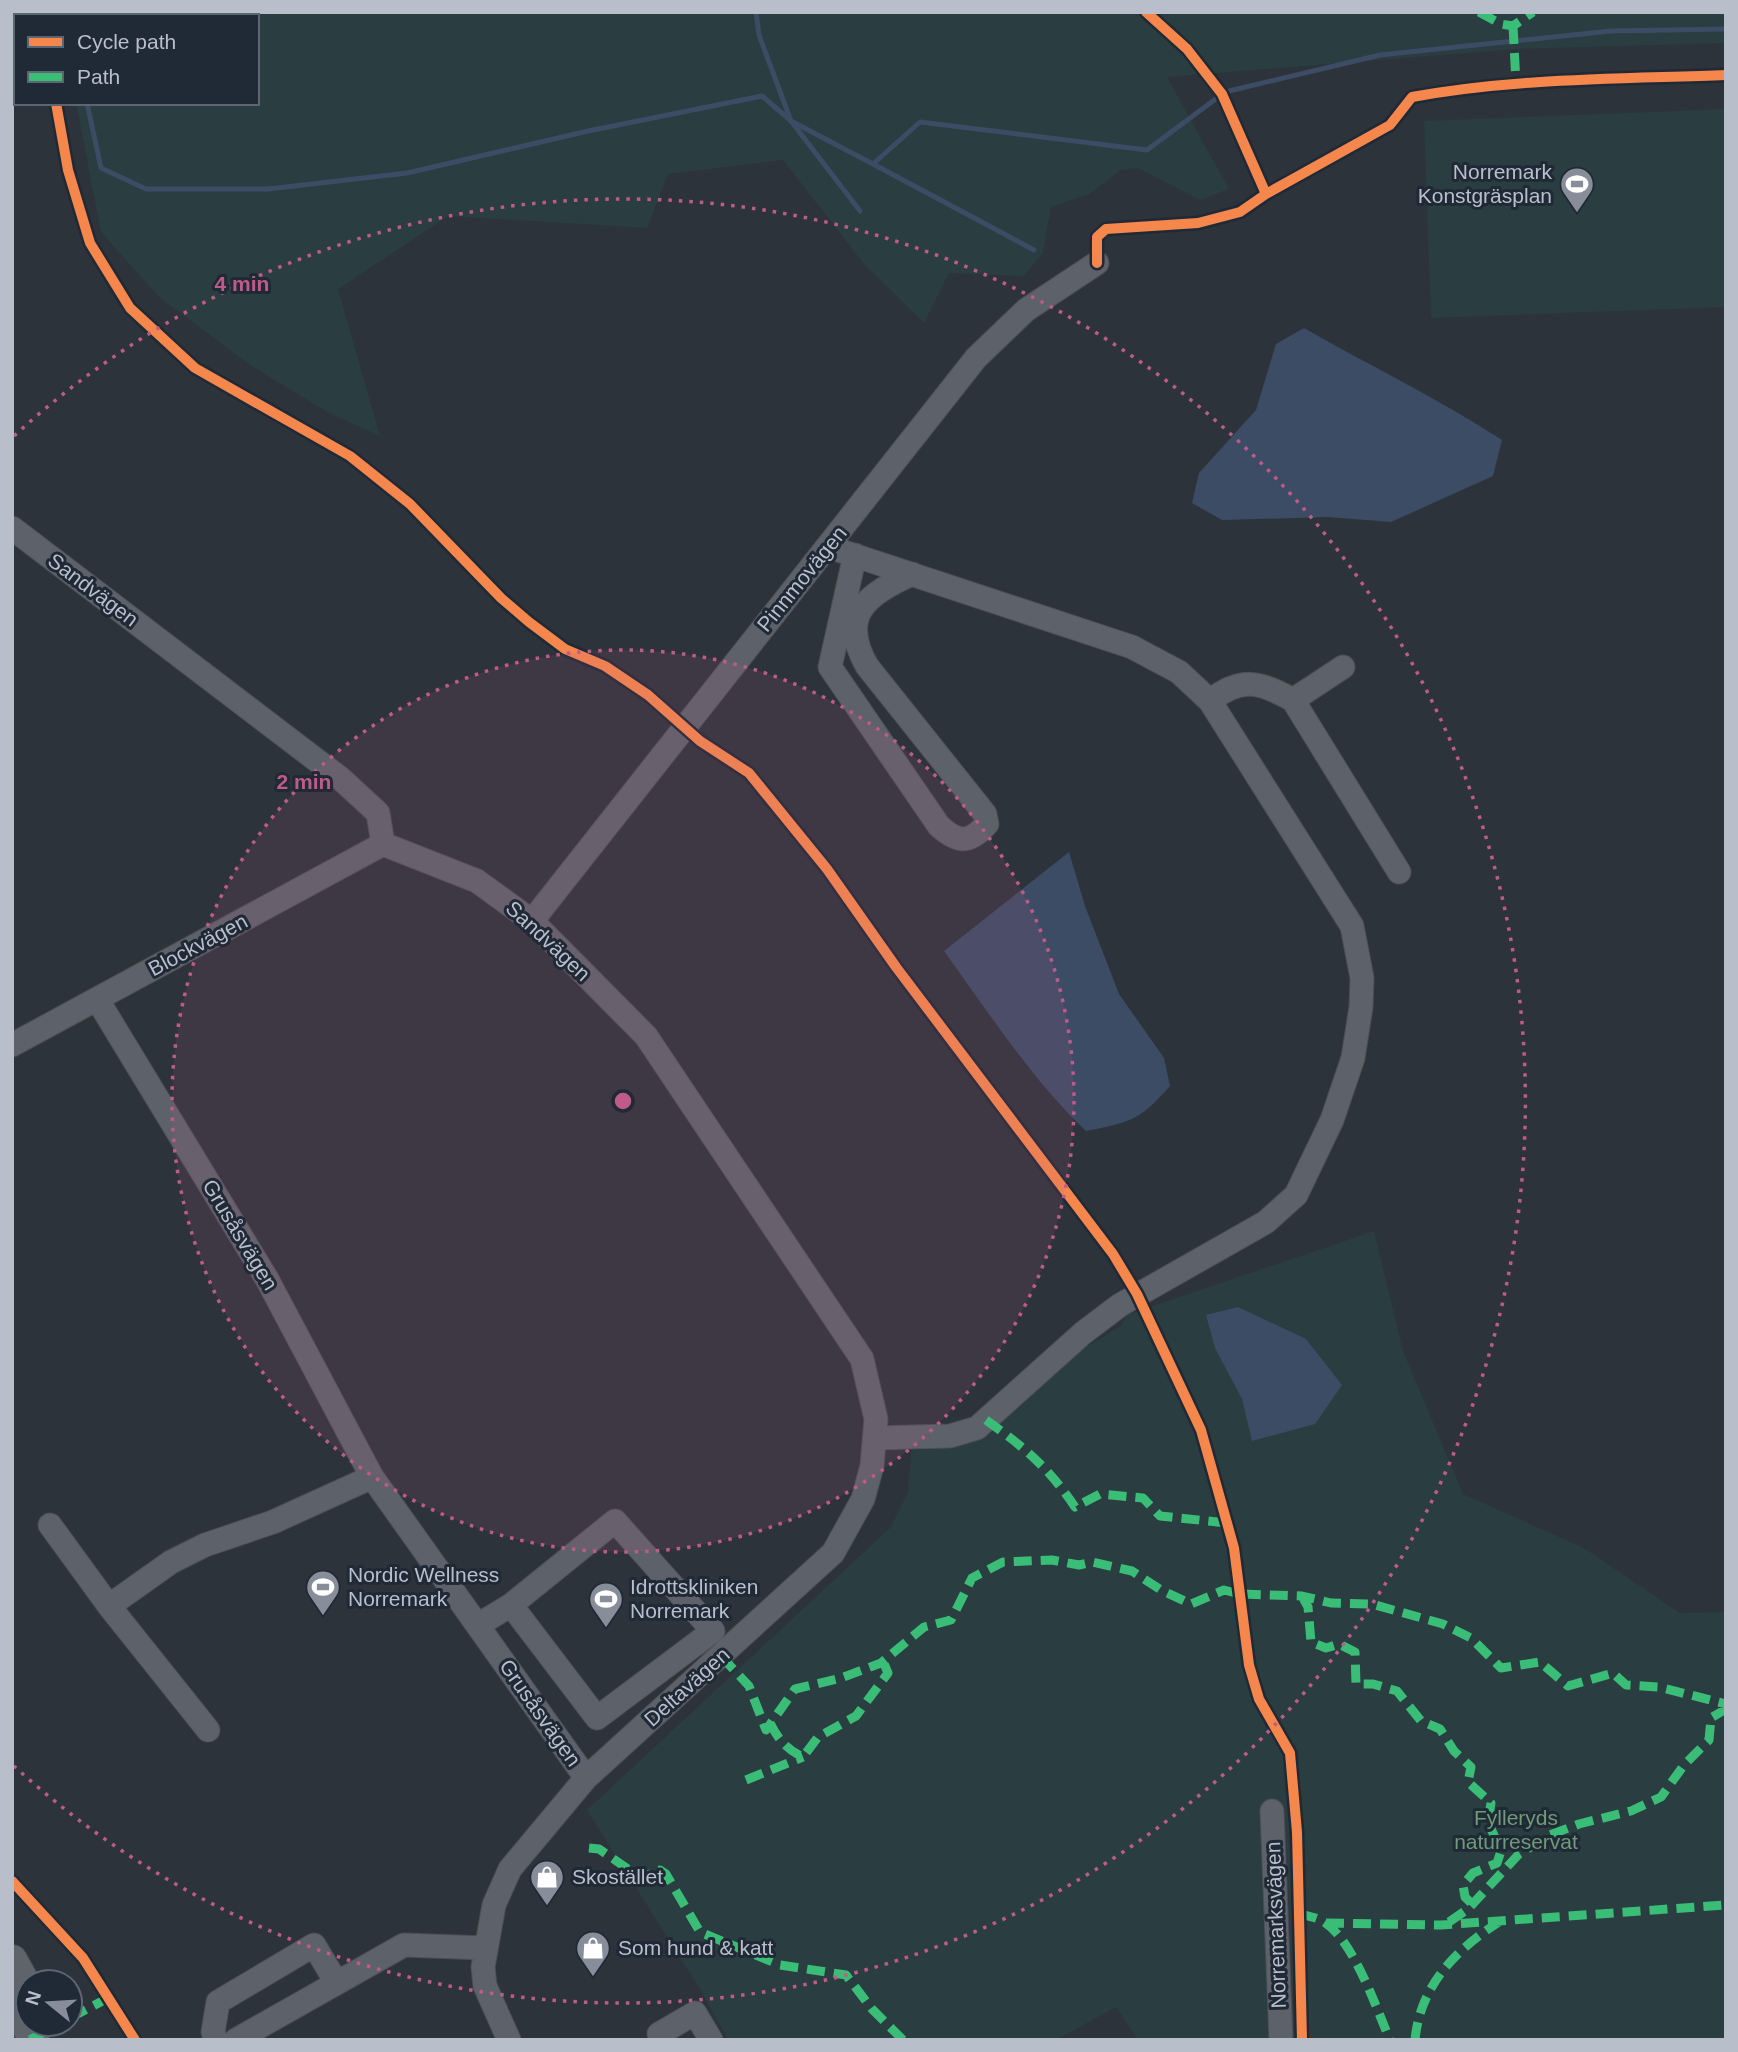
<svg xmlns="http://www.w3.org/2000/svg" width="1738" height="2052" viewBox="0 0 1738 2052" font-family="Helvetica,sans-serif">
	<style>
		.green { fill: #2a3d41 }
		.water { fill: #3c4c65 }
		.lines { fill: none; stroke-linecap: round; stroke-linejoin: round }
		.stream { stroke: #3c4c65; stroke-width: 5 }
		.minor-casing { stroke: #4b4f55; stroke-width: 25 }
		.major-casing { stroke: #4b4f58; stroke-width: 32 }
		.minor { stroke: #5d6169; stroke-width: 23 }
		.major { stroke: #5f646b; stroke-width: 30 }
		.quiet { stroke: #3abd76; stroke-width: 9; stroke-dasharray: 18 9; stroke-linecap: butt }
		.cycleway-casing { stroke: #202936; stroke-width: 15 }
		.cycleway { stroke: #f5874c; stroke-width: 10 }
		.ring { fill: none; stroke: #be5b88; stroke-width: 3.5; stroke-dasharray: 3.5 7 }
		.labels { text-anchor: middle; stroke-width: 6; stroke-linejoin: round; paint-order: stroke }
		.poi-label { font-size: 21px; fill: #b8bfcb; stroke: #202936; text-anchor: start }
		.street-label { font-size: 21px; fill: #b8bfcb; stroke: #202936 }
		.park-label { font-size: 21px; fill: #6f9b79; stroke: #202936 }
		.centre { fill: #be5b88; stroke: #202936; stroke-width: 3.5 }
		.ring-label { font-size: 21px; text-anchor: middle; font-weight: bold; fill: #be5b88; stroke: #202936; stroke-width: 6; stroke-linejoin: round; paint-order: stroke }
	</style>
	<rect width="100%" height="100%" fill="#2d333b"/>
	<path class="green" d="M 73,12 L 1726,12 L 1726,43 L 1516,49 L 1167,77 L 1229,189 L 1200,200 L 1138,168 L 1121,170 L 1089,194 L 1051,207 L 1043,252 L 1024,276 L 949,273 L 924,323 L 864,264 L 783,160 L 668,174 L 647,228 L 448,216 L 338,289 L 380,436 L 329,413 L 250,365 L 159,297 L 101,232 L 76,103 L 257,103 L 257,16 L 70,16 Z
		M 1726,109 L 1726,307 L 1431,318 L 1424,121 Z
		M 1374,1231 L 1403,1351 L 1463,1494 L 1584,1548 L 1680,1613 L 1726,1612 L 1726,2040 L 1138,2040 L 1116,2007 L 1056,2040 L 728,2040 L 700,1989 L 587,1810 L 891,1527 L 908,1492 L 911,1451 L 964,1444 L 1003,1417 L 1085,1342 L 1088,1346 L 1121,1326 L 1126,1315 Z"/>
	<path class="water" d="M 1304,328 C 1370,366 1438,398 1502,440 L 1493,476 L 1391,522 L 1328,517 L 1222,520 L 1192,503 L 1199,473 L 1256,410 L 1276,344 Z
		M 1069,852 L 1085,906 L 1119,994 L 1164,1058 L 1170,1086 C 1139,1121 1131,1122 1086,1131 C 1031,1079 989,1013 944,951 Z
		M 1238,1307 L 1306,1339 L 1342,1385 L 1315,1424 L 1252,1441 L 1242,1399 L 1215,1348 L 1206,1315 Z"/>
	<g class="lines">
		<path class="stream" d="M 756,12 L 759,35 L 791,121 L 860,211
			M 87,103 L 101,168 L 146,189 L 268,189 L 407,173 L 588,131 L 762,96 L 791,121 L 873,164 L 920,122 L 1147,150 L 1225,92 L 1380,55 L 1611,31 L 1726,29
			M 873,164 L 1034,250"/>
		<g class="minor-casing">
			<path id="minor" d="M 12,528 L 340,778 L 378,813 L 383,844 L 477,881 L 532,921 L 646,1036 L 862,1359 L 876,1419 L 872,1466 L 863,1499 L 833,1553 L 586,1778 L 510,1869 L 494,1905 L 483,1967 L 485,1986 L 509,2040
				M 829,547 L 1132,647 L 1179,672 L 1210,701 L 1352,926 L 1362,978 L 1361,1007 L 1353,1058 L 1332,1120 L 1296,1195 L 1266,1222 L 1120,1305 L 1083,1333 L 977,1428 L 950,1436 L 876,1438
				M 855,555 L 830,667 L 939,826 C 958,843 969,844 987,824 L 985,814 L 867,666 C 838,615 867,594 912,574
				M 1293,700 L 1399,872
				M 1210,701 C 1241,676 1261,682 1293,700 L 1343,667
				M 532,921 L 976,358 L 1026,310 L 1097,263
				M 97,999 L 267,1279 L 372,1477 L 586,1778
				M 12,1045 L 383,844
				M 50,1525 L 109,1606 L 208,1730
				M 109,1606 L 171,1562 L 205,1545 L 273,1522 L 372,1477
				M 478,1625 L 511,1605 L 615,1521 L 713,1631 L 597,1718 L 511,1605
				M 1272,1811 L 1281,2040
				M 659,2034 L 695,2013 L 711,2040
				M 216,2040 L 213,2032 L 218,2002 L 314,1945 L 336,1982
				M 236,2040 L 404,1945 L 484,1948"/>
		</g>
		<g class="major-casing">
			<path id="major" d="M 12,1960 L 28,1989
				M 12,1999 L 34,2040"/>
		</g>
		<use href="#minor" class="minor"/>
		<use href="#major" class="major"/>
		<path class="quiet" d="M 40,12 L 41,16
			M 1479,12 L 1501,24 L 1513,26 L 1533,12
			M 1513,26 L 1516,83
			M 986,1420 C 1024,1447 1049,1468 1075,1507 L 1100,1494 L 1143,1498 L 1160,1516 L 1227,1523
			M 1302,1596 L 1308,1607 L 1311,1642 L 1326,1648 L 1339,1644 L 1355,1652 L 1356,1684 L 1373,1684 L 1397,1691 L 1421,1721 L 1440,1729 L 1454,1751 L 1471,1767 L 1468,1782 L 1491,1803 L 1488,1822 L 1501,1851 L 1497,1863 L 1473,1873 L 1463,1885 L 1465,1897 L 1472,1904
			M 721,1656 L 749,1686 L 766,1730 L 795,1689 L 841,1678 L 881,1663 L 924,1627 L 951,1620 L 972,1578 L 1003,1562 L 1052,1560 L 1079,1565 L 1092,1562 L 1132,1571 L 1161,1590 L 1191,1604 L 1224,1590 L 1240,1594 L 1302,1596 L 1331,1603 L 1372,1604 L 1443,1624 L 1471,1638 L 1501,1668 L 1540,1662 L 1568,1686 L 1613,1673 L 1626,1685 L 1659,1687 L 1726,1704
			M 770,1723 C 778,1739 787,1750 803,1757 L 818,1737 L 856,1716 L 888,1673 L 883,1661
			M 746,1780 L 803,1757
			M 589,1848 L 599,1849 L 641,1878 L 660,1870 L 666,1874 L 700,1932 L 780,1965 L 846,1975 L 872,2009 L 903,2040
			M 1299,1914 C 1307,1916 1317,1917 1324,1922 C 1354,1941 1376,2008 1390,2040
			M 1449,1922 L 1468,1909 L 1519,1854 L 1550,1835 L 1579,1824 L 1631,1811 L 1661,1797 L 1684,1765 L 1709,1740 L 1711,1718 L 1726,1709
			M 1326,1923 L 1441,1925 L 1726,1905
			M 70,2018 L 110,1997
			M 30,2040 L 58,2024
			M 1415,2040 C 1420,1986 1455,1950 1499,1922"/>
		<g class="cycleway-casing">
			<path id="cycleway" d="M 1146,12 L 1187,49 L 1222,94 L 1266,194 L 1390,125 L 1412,97 C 1515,78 1621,79 1726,75
				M 56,103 L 68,170 L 90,243 L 130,308 L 195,368 L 350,456 L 410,504 L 501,598 L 529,622 L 565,649 L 605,666 L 648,695 L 700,741 L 749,773 L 827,869 L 896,967 L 1113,1254 L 1137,1294 L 1201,1430 L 1234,1548 L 1249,1665 L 1259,1699 L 1290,1753 L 1297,1832 L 1302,2040
				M 1097,263 L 1097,237 L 1106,229 L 1198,223 L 1240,212 L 1266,194
				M 12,1881 L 83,1958 L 135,2040"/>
		</g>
		<use href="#cycleway" class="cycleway"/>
	</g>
	<circle cx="623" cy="1101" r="451" fill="#be5b88" fill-opacity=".12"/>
	<g class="ring">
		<circle cx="623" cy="1101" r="451"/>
		<path d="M14 436A902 902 0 1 1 14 1766"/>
	</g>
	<defs>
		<g id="stadium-pin" transform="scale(1.75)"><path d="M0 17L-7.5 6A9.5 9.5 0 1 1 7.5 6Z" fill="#878e99" stroke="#202936"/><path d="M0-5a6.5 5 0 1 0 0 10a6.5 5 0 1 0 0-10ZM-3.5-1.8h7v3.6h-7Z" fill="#fff"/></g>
		<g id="shop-pin" transform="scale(1.75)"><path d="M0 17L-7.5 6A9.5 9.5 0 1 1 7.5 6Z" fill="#878e99" stroke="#202936"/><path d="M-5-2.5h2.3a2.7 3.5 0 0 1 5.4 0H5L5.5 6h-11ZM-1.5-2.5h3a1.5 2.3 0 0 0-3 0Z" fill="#fff"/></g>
	</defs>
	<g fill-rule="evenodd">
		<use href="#stadium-pin" x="1577" y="184"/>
		<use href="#stadium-pin" x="323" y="1587"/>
		<use href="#stadium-pin" x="606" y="1599"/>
		<use href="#shop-pin" x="547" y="1877"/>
		<use href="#shop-pin" x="593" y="1948"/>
	</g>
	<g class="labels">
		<g class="poi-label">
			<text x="1552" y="179" text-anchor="end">Norremark<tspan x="1552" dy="24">Konstgräsplan</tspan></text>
			<text x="348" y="1582">Nordic Wellness<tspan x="348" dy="24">Norremark</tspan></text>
			<text x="630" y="1594">Idrottskliniken<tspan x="630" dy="24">Norremark</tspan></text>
			<text x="572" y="1884">Skostället</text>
			<text x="618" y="1955">Som hund &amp; katt</text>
		</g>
		<g class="street-label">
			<text transform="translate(802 579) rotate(-51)" y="7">Pinnmovägen</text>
			<text transform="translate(93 590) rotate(37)" y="7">Sandvägen</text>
			<text transform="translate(548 941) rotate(43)" y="7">Sandvägen</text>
			<text transform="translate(198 945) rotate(-28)" y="7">Blockvägen</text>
			<text transform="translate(240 1235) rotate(59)" y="7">Grusåsvägen</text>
			<text transform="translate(687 1687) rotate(-42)" y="7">Deltavägen</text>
			<text transform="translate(540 1713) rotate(55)" y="7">Grusåsvägen</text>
			<text transform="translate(1276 1925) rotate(-92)" y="7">Norremarksvägen</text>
		</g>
		<g class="park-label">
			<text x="1516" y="1825">Fylleryds<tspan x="1516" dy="24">naturreservat</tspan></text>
		</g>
	</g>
	<circle cx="623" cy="1101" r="10" class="centre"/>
	<g class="ring-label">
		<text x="242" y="291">4 min</text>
		<text x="304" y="789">2 min</text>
	</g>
	<rect width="1738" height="2052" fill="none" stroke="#b8bfcb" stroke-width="28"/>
	<rect x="14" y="14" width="245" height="91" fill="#202936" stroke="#5d6572" stroke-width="2"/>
	<rect x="28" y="37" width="35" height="10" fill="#f5874c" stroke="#5d6572" stroke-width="2"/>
	<text x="77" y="49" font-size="21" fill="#b8bfcb">Cycle path</text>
	<rect x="28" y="72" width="35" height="10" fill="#3abd76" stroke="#5d6572" stroke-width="2"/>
	<text x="77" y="84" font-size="21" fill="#b8bfcb">Path</text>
	<g transform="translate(49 2003) rotate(288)"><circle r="33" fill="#202936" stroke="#5d6572" stroke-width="2"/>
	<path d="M0-5L12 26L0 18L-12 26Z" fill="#878e99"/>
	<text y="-10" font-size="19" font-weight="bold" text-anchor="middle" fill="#b8bfcb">N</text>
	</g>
</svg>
